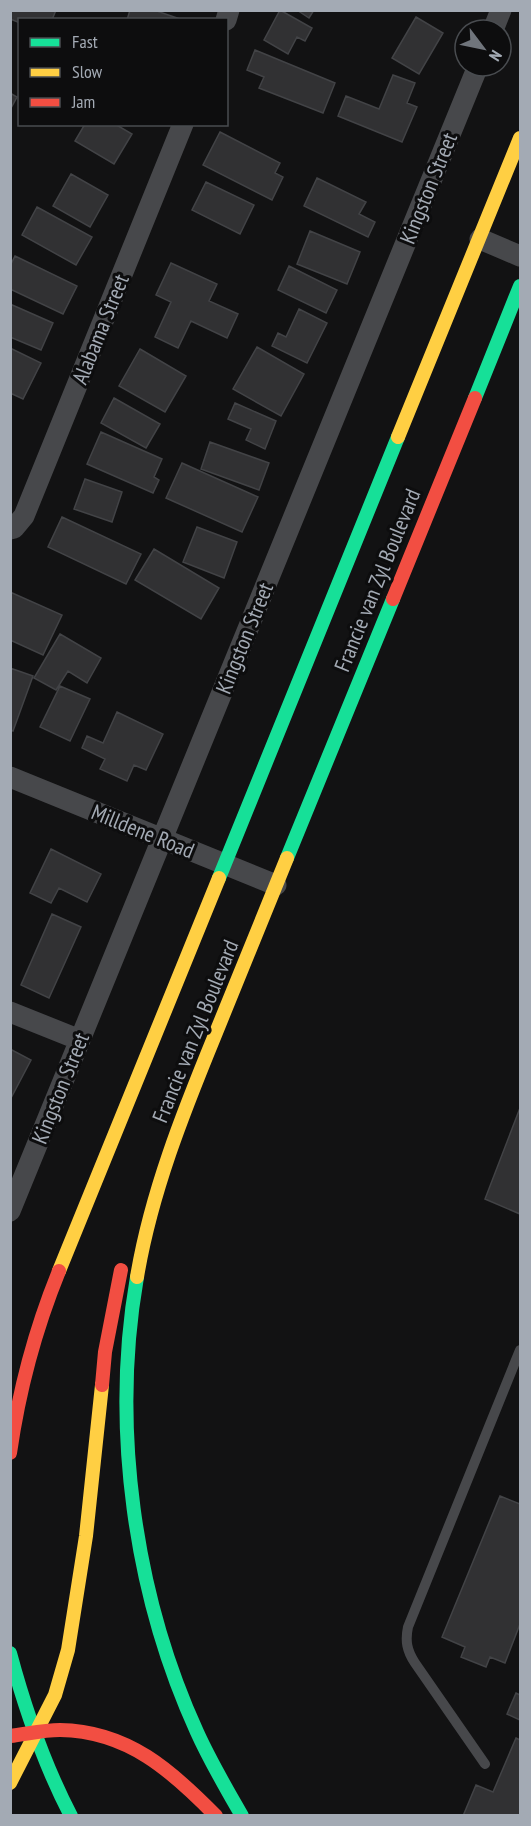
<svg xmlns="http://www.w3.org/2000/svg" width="531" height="1826" viewBox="0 0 531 1826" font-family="'PT Sans Narrow',sans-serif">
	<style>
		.building { fill: #313133; stroke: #424346; stroke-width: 1.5 }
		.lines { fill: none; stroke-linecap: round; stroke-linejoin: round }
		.lane { stroke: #47484b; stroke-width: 10 }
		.street { stroke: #47484b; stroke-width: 21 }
		.fast { stroke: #16e098; stroke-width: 14 }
		.slow { stroke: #ffcf43; stroke-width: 14 }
		.jam { stroke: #f24e42; stroke-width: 14 }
		.labels { text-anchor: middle; stroke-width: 6; stroke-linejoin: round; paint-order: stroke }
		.street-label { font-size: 22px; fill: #a3aab4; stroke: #0d0d0e }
	</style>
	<rect width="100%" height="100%" fill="#121213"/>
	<path class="building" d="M 10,10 L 56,10 L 52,20 L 20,20 L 20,23 L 10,19 Z
		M 130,10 L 154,10 L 180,19 L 127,20 Z
		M 280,10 L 312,28 L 305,41 L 297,37 L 288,54 L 264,40 Z
		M 297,10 L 314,10 L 309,18 Z
		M 416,17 L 443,33 L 419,74 L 392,58 Z
		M 255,50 L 335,83 L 323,113 L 259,88 L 264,77 L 247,70 Z
		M 393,75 L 415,83 L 407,103 L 417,107 L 402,142 L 338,116 L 346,96 L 379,109 Z
		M 10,93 L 17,97 L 10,110 Z
		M 85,124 L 115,124 L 132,134 L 114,164 L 75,141 Z
		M 220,132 L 280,163 L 275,173 L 283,177 L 272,200 L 203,165 Z
		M 71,174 L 108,195 L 90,227 L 53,206 Z
		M 317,178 L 366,202 L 359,214 L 375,222 L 368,237 L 304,206 Z
		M 206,182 L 254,205 L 240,234 L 192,210 Z
		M 37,207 L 92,237 L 76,265 L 22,235 Z
		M 310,231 L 360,252 L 347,284 L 297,264 Z
		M 15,256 L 77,286 L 63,314 L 10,289 L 10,266 Z
		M 171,263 L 217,284 L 209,301 L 238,314 L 227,338 L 191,321 L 178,348 L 155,337 L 171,302 L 156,295 Z
		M 289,266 L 337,290 L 326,313 L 278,290 Z
		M 10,304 L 53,323 L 41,350 L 10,337 Z
		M 299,309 L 327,323 L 307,363 L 272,346 L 278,333 L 286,337 Z
		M 257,347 L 304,374 L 281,416 L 233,389 Z
		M 10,348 L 41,363 L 23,399 L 10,393 Z
		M 140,349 L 186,376 L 165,412 L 119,386 Z
		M 114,398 L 160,424 L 146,448 L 101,423 Z
		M 235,403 L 276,421 L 265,449 L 246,440 L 251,429 L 228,419 Z
		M 101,432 L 162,459 L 154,477 L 159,480 L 153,493 L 87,464 Z
		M 210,442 L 269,463 L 259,490 L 201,469 Z
		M 182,463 L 258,497 L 242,532 L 166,498 Z
		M 85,479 L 122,492 L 112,522 L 74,509 Z
		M 62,517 L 141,554 L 126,584 L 48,547 Z
		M 197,527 L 237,542 L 224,578 L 183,562 Z
		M 154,549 L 219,588 L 201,619 L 135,580 Z
		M 10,592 L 62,615 L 43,655 L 10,640 Z
		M 60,634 L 101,658 L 87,683 L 68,671 L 56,690 L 34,678 Z
		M 10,668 L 33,676 L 13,731 L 10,730 Z
		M 60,686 L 90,699 L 70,741 L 40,727 Z
		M 117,712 L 163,734 L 146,770 L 134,765 L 127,781 L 100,769 L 105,759 L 82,748 L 87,736 L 103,743 Z
		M 51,849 L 101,874 L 87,902 L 59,888 L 51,903 L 30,893 Z
		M 52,914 L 81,927 L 49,998 L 21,985 Z
		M 10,1049 L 31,1060 L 10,1100 Z
		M 520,1108 L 520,1214 L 485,1199 Z
		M 500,1496 L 520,1504 L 520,1624 L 505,1663 L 490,1657 L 486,1667 L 461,1657 L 465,1647 L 442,1637 Z
		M 516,1693 L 520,1695 L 520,1720 L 507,1714 Z
		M 516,1738 L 520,1740 L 520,1816 L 463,1816 L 476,1785 L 493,1792 Z"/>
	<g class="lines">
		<path class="lane" d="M 485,1764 L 415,1663 C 407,1651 405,1641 408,1627 L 520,1350"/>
		<path class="street" d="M 226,20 L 229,10
			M 493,30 L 501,10
			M 480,239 L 520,256
			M 10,529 L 14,528 L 24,516 L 183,124
			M 10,777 L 276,885
			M 10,1012 L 80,1040
			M 10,1211 L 478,66"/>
		<path class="fast" d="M 475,398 L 520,286
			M 287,858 L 393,599
			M 219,878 L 398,437
			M 137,1277 C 111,1426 134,1594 197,1732 C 210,1761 226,1788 242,1816
			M 10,1653 C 25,1709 44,1764 71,1816"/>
		<path class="slow" d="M 398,437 L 520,138
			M 59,1271 L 219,878
			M 137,1277 C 151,1193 183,1113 215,1035 C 239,976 263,917 287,858
			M 10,1783 L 55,1695 L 68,1650 L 86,1536 L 102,1385"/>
		<path class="jam" d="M 393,599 L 475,398
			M 102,1385 L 105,1352 L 121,1270
			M 10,1453 C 19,1390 35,1330 59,1271
			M 10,1736 C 27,1734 43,1730 60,1730 C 128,1731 172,1771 216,1816"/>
	</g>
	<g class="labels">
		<g class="street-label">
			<text transform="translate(428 188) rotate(-68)" y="8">Kingston Street</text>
			<text transform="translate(100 329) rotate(-68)" y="8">Alabama Street</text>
			<text transform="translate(377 580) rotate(-68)" y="8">Francie van Zyl Boulevard</text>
			<text transform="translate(244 638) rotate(-68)" y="8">Kingston Street</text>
			<text transform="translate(143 831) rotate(22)" y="8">Milldene Road</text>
			<text transform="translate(195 1031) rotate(-68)" y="8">Francie van Zyl Boulevard</text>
			<text transform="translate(60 1088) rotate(-68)" y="8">Kingston Street</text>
		</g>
	</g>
	<rect width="531" height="1826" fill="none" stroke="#a3aab4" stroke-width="24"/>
	<rect x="18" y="18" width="210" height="108" fill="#0d0d0e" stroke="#494c50" stroke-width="1.5"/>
	<rect x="30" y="38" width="30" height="9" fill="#16e098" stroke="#494c50" stroke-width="1.5"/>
	<text x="72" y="48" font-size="18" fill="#a3aab4">Fast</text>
	<rect x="30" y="68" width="30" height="9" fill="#ffcf43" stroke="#494c50" stroke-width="1.5"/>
	<text x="72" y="78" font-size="18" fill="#a3aab4">Slow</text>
	<rect x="30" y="98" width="30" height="9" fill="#f24e42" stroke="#494c50" stroke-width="1.5"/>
	<text x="72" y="108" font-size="18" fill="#a3aab4">Jam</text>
	<g transform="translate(483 48) rotate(122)"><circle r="28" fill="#0d0d0e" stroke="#494c50" stroke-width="1.5"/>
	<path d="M0-4.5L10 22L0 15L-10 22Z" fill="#70757c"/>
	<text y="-9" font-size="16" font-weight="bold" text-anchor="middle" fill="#a3aab4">N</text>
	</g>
</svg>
